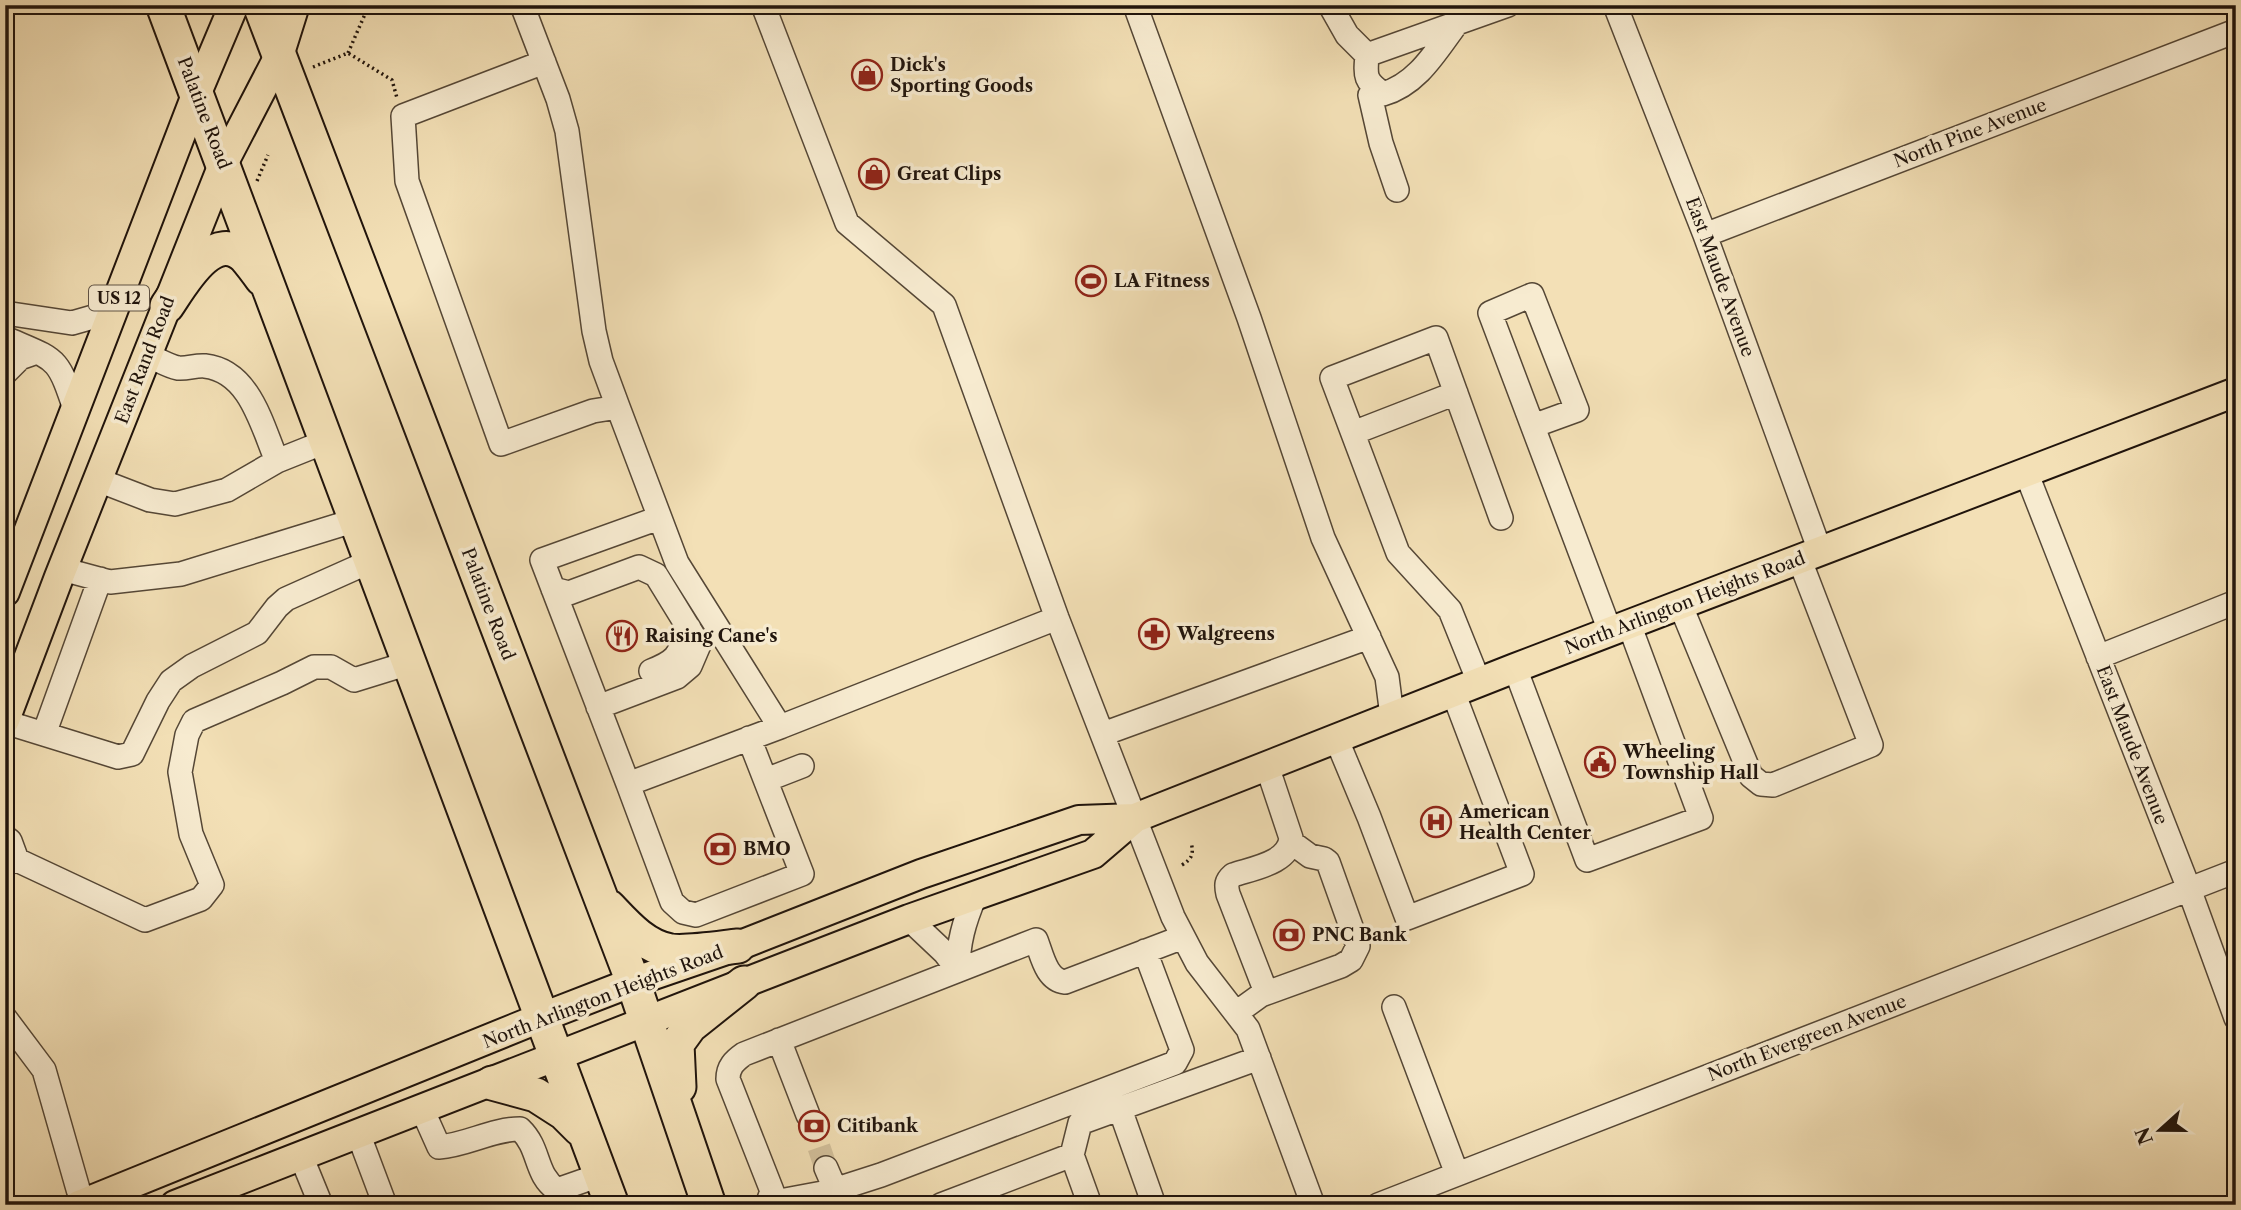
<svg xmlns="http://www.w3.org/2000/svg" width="2241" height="1210" viewBox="0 0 2241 1210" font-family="'Libre Caslon Text',serif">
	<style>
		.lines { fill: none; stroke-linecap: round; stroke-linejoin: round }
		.minor-tunnel { stroke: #d3c19c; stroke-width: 23; stroke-dasharray: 23 11; stroke-linecap: butt }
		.minor-casing { stroke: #554736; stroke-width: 26 }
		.major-casing { stroke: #20140c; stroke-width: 32 }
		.highway-casing { stroke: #20140c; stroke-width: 37 }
		.path { stroke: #20140c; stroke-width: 3.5; stroke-dasharray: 2 3.5; stroke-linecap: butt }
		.minor { stroke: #f7ebd0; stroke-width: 23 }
		.major { stroke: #f3e0b6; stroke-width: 28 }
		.highway { stroke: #f3e0b6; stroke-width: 33 }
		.labels { text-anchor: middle; stroke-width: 7; stroke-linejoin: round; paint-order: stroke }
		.shield { fill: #f7ebd0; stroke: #605447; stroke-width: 2 }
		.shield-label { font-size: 16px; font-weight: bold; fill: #20140c }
		.poi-label { font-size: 18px; font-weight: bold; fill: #20140c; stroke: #f7ebd0; text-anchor: start }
		.street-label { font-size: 18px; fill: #20140c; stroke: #f7ebd0 }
	</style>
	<rect width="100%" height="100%" fill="#f3e0b6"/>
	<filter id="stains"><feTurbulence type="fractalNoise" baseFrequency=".00286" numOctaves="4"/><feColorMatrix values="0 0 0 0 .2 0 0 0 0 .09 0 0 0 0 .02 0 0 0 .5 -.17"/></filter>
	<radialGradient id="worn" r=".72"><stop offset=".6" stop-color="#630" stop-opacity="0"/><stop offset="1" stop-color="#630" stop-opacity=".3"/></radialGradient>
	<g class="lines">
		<path class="minor-tunnel" d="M 808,1115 L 826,1168"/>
		<g class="minor-casing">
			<path id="minor" d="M 522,5 L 558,99 L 567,131 L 594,331 L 601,361 L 618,407 L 677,563 L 780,727 L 1057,618
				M 763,5 L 847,223 L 944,305 L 1057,618 L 1173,917 L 1197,963 L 1248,1029 L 1313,1205
				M 1135,5 L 1249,318 L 1323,538 L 1387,677 L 1392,716
				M 1330,5 L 1347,35 L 1367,55
				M 1615,5 L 1705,235 L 1820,551
				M 1457,23 C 1436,51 1418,84 1383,94 C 1365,81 1365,77 1367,55 L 1508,5
				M 544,62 L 403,116 L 407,181 L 501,444 L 593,411 L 618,407
				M 1375,89 L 1370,95 L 1381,143 L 1397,190
				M 1705,235 L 2236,31
				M 5,313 L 72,323 L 114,311
				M 5,338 C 58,361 57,355 76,412
				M 147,355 C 157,359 168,366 178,368 C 187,369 196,365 205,366 C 250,371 262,426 277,461
				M 5,373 L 20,358 L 37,352
				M 1533,426 L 1577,410 L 1532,295 L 1490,313 L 1610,631
				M 1353,433 L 1456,393
				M 2026,472 L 2189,889 L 2236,1018
				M 98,480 L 150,500 L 175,504 L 227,490 L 277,461 L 327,441
				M 62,569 L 110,582 L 181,574 L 356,520
				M 553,589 L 569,593 L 639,567 L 656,575 L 699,645 L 690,666 L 677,677 L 598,707
				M 1680,604 L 1751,776 L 1761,784 L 1773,785 L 1871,745 L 1799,558
				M 2098,657 L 2236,602
				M 1515,668 L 1587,860 L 1701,818 L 1629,624
				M 651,671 C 679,660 678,655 689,628
				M 1479,682 L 1450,610 L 1398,553 L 1332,378 L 1436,338 L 1501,518
				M 5,722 L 118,757 L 132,754 L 158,701 L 171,681 L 192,666 L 257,633 L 277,607 L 286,599 L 371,561
				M 44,734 L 100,579
				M 1103,734 L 1369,637
				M 749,738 L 802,874 L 696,915 L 683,912 L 672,902 L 628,784 L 780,727
				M 1336,738 L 1369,817 L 1407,918 L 1522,874 L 1453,692
				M 766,780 L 802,766
				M 628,784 L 542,560 L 659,518
				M 5,837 L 10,841 L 17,860
				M 5,864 L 17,860 L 145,920 L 201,899 L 212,885 L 191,834 L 180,772 L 187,735 L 194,721 L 282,683 L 314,667 L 331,667 L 354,680 L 409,663
				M 909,919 L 945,953 L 958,970 C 958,943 964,922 975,896
				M 1261,995 L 1341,966 L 1351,960 L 1358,946 L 1328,862 L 1324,859 L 1310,856 L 1291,842
				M 1394,1007 L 1457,1174
				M 1236,1013 L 1261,995 L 1264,987 L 1228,894 C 1226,885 1226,881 1233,875 C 1254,868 1289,863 1291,838 L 1267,766
				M 5,1018 L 44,1070 L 82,1203
				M 779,1040 L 808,1115
				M 422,1109 L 439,1147 C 467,1145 492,1129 520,1129 C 541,1149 534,1174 557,1190 L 600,1175
				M 1120,1109 L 1154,1205
				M 358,1133 L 385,1205
				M 1072,1155 L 1080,1123 L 1259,1058
				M 301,1156 L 321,1205
				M 826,1168 L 835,1189
				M 769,1203 L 828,1192 L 881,1175 L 1175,1063 L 1182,1050 L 1145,951
				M 767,1205 L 772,1191 L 728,1079 C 728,1067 734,1061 744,1054 L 1036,940 C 1042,955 1046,980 1065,982 L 1183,937
				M 941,1205 L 1072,1155 L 1090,1205
				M 1378,1205 L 2236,871"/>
		</g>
		<g class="major-casing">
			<path id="major" d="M 5,592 L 196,95 L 234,5
				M 5,720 L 59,577 L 224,162 L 279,56 L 295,5
				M 79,1205 L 540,1018 L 633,982 L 738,946 L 921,874 L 1079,820 L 1135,818
				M 175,1205 L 744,983 L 909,919 L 1093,854 L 1135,818 L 1160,808 L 1515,668 L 2236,392"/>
		</g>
		<g class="highway-casing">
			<path id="highway" d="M 163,5 L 612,1205
				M 260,5 L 633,982 L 709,1205
				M 167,306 C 182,284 213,227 245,257 C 251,264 257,272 262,279
				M 609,907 C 626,925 645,947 671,951 C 688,953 720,948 738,946
				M 492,1083 L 536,1095 L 564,1113 L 580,1129
				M 679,1087 L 677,1044 L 690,1026 L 744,983"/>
		</g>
		<path class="path" d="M 348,53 L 369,5
			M 313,67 L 348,53 L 392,80 L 397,98
			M 257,181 L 268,155
			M 1182,865 C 1192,859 1194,854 1191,842"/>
		<use href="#minor" class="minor"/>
		<use href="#major" class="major"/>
		<use href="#highway" class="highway"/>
	</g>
	<defs>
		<g id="shop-ring" transform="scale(1.575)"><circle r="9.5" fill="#f7ebd0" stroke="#8f2418" stroke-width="1.5"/><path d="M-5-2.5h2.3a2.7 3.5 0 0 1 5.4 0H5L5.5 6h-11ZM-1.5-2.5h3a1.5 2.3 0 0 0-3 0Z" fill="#8f2418"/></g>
		<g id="stadium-ring" transform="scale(1.575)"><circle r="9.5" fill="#f7ebd0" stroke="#8f2418" stroke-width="1.5"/><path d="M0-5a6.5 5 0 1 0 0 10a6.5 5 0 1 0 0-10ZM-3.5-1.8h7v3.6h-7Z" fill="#8f2418"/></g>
		<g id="pharmacy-ring" transform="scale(1.575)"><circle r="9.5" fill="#f7ebd0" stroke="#8f2418" stroke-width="1.5"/><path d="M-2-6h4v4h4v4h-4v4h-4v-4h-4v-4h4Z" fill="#8f2418"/></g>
		<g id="restaurant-ring" transform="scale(1.575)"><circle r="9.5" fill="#f7ebd0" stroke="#8f2418" stroke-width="1.5"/><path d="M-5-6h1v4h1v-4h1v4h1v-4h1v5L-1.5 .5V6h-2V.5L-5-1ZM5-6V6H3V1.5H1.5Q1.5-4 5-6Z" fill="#8f2418"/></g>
		<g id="civic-ring" transform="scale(1.575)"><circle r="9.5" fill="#f7ebd0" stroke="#8f2418" stroke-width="1.5"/><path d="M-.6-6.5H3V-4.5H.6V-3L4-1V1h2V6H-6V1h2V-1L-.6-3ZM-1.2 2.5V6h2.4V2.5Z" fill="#8f2418"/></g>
		<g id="hospital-ring" transform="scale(1.575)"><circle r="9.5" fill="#f7ebd0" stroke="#8f2418" stroke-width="1.5"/><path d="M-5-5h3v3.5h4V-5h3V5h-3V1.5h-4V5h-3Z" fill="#8f2418"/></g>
		<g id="bank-ring" transform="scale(1.575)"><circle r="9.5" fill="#f7ebd0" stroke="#8f2418" stroke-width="1.5"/><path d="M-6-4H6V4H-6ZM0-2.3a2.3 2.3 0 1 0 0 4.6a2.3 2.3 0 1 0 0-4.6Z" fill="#8f2418"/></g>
	</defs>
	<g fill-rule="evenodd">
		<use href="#shop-ring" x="867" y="75"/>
		<use href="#shop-ring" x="874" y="174"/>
		<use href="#stadium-ring" x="1091" y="281"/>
		<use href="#pharmacy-ring" x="1154" y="634"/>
		<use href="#restaurant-ring" x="622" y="636"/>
		<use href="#civic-ring" x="1600" y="762"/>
		<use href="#hospital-ring" x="1436" y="822"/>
		<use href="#bank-ring" x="720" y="849"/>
		<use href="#bank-ring" x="1289" y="935"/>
		<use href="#bank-ring" x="814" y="1126"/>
	</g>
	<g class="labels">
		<rect class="shield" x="89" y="285.5" width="60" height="25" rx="5"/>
		<g class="shield-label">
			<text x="119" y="304">US 12</text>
		</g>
		<g class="poi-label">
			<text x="890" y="71">Dick's<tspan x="890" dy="21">Sporting Goods</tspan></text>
			<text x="897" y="180">Great Clips</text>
			<text x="1114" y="287">LA Fitness</text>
			<text x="1177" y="640">Walgreens</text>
			<text x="645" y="642">Raising Cane's</text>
			<text x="1623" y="758">Wheeling<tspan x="1623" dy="21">Township Hall</tspan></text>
			<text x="1459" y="818">American<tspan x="1459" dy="21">Health Center</tspan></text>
			<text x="743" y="855">BMO</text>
			<text x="1312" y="941">PNC Bank</text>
			<text x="837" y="1132">Citibank</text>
		</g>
		<g class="street-label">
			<text transform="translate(204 113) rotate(69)" y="6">Palatine Road</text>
			<text transform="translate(1970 133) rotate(-21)" y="6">North Pine Avenue</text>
			<text transform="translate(1720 277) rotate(70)" y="6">East Maude Avenue</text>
			<text transform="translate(145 360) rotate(-69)" y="6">East Rand Road</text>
			<text transform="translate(1685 603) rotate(-21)" y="6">North Arlington Heights Road</text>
			<text transform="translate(488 604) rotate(69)" y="6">Palatine Road</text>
			<text transform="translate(2132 745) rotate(69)" y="6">East Maude Avenue</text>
			<text transform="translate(603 997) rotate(-21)" y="6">North Arlington Heights Road</text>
			<text transform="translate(1807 1038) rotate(-21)" y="6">North Evergreen Avenue</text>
		</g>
	</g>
	<rect width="2241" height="1210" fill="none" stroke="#f3e0b6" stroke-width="28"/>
	<rect x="7" y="7" width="2227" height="1196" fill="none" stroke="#20140c" stroke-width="3.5"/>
	<rect x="14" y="14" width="2213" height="1182" fill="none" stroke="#20140c" stroke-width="2"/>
	<g transform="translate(2160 1130) rotate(249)" stroke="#f7ebd0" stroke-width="5" paint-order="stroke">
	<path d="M0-5L12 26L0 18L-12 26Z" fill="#20140c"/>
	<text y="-10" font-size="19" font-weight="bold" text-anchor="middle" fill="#20140c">N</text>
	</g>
	<rect width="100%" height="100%" filter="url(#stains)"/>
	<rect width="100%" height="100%" fill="url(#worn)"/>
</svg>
